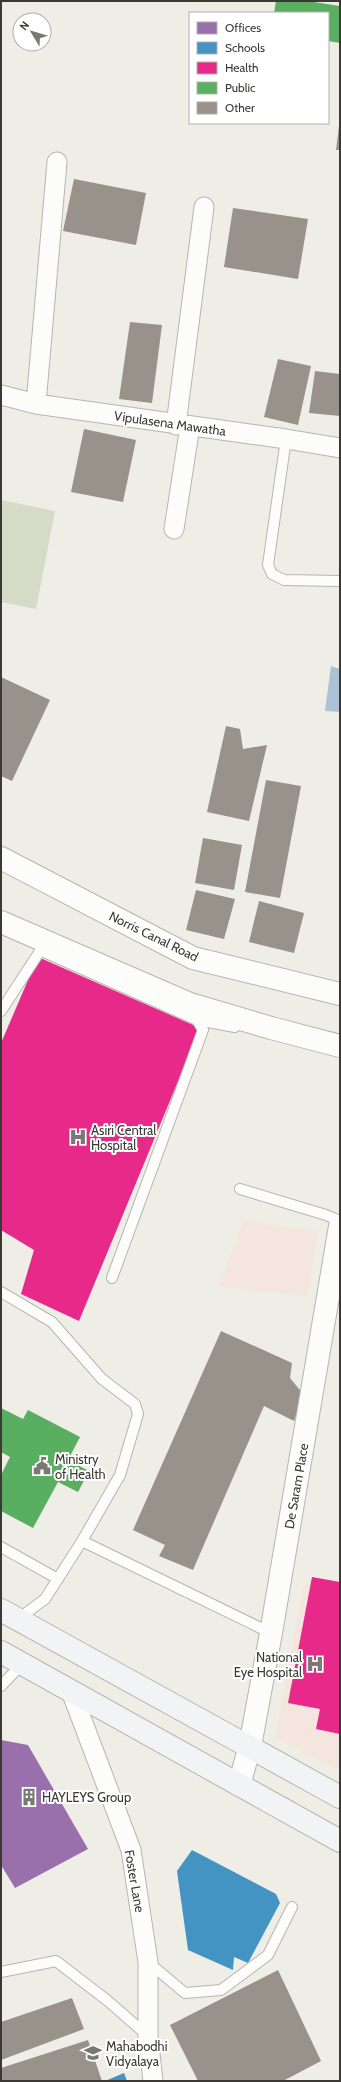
<svg xmlns="http://www.w3.org/2000/svg" width="341" height="2082" viewBox="0 0 341 2082" font-family="Cabin,sans-serif">
	<style>
		.medical { fill: #f4e5df }
		.green { fill: #d6dbc7 }
		.water { fill: #aec2d7 }
		.offices { fill: #9970ab }
		.schools { fill: #4393c3 }
		.health { fill: #e7298a }
		.public { fill: #5aae61 }
		.building { fill: #98928a }
		.lines { fill: none; stroke-linecap: round; stroke-linejoin: round }
		.service-casing { stroke: #b6b5b0; stroke-width: 12 }
		.minor-casing { stroke: #b6b5b0; stroke-width: 21 }
		.tertiary-casing { stroke: #b6b5b0; stroke-width: 24 }
		.secondary-casing { stroke: #b6b5b0; stroke-width: 24 }
		.service { stroke: #fcfcfb; stroke-width: 10 }
		.minor { stroke: #fcfcfb; stroke-width: 19 }
		.tertiary { stroke: #fcfcfb; stroke-width: 22 }
		.secondary { stroke: #f2f3f4; stroke-width: 22 }
		.labels { text-anchor: middle; stroke-width: 4; stroke-linejoin: round; paint-order: stroke }
		.street-label { font-size: 13px; fill: #3a3934; stroke: #fff }
		.poi-label { font-size: 13px; fill: #3a3934; stroke: #fff; text-anchor: start }
	</style>
	<rect width="100%" height="100%" fill="#eeede6"/>
	<path class="medical" d="M 243,1221 L 318,1232 L 307,1296 L 219,1286 Z
		M 304,1584 L 340,1591 L 340,1770 L 275,1737 Z"/>
	<path class="green" d="M 1,500 L 55,511 L 36,609 L 1,602 Z"/>
	<path class="water" d="M 331,666 L 340,669 L 340,712 L 325,711 Z"/>
	<path class="offices" d="M 1,1740 L 28,1745 L 88,1849 L 15,1888 L 1,1865 Z"/>
	<path class="schools" d="M 192,1850 L 276,1894 L 280,1903 L 248,1963 L 234,1957 L 233,1970 L 188,1950 L 177,1871 Z
		M 124,2073 L 127,2081 L 105,2081 Z"/>
	<path class="health" d="M 38,957 L 200,1028 L 79,1321 L 21,1294 L 34,1250 L 1,1230 L 1,1043 Z
		M 312,1577 L 340,1582 L 340,1734 L 316,1729 L 320,1709 L 288,1703 Z"/>
	<path class="public" d="M 276,1 L 307,1 L 340,6 L 340,43 L 328,41 L 328,13 L 274,13 Z
		M 1,1408 L 23,1419 L 28,1410 L 80,1437 L 68,1460 L 89,1471 L 78,1492 L 58,1482 L 33,1528 L 1,1511 L 1,1475 L 10,1457 L 1,1452 Z"/>
	<path class="building" d="M 339,126 L 340,126 L 340,150 L 336,150 Z
		M 74,179 L 146,193 L 136,245 L 63,231 Z
		M 233,208 L 308,219 L 298,279 L 224,267 Z
		M 130,322 L 162,325 L 152,403 L 119,399 Z
		M 278,359 L 311,366 L 298,425 L 264,417 Z
		M 315,371 L 340,374 L 340,416 L 309,413 Z
		M 84,429 L 136,440 L 123,502 L 71,492 Z
		M 1,677 L 50,700 L 12,781 L 1,776 Z
		M 226,726 L 240,729 L 243,749 L 267,745 L 249,821 L 207,812 Z
		M 266,780 L 301,786 L 280,898 L 245,892 Z
		M 203,838 L 242,845 L 234,890 L 195,883 Z
		M 196,890 L 235,899 L 224,939 L 186,930 Z
		M 259,901 L 304,913 L 294,953 L 249,942 Z
		M 221,1331 L 292,1363 L 290,1378 L 304,1395 L 294,1421 L 264,1406 L 193,1570 L 159,1556 L 165,1545 L 133,1530 Z
		M 278,1970 L 321,2061 L 283,2081 L 198,2081 L 170,2025 Z
		M 72,1998 L 84,2029 L 1,2060 L 1,2022 Z
		M 88,2040 L 102,2081 L 1,2081 L 1,2068 Z"/>
	<g class="lines">
		<g class="service-casing">
			<path id="service" d="M 286,439 L 268,565 L 272,574 L 284,580 L 340,581
				M 44,952 L 197,1020 L 235,1027
				M 1,1011 L 40,951
				M 240,1189 L 326,1215 L 340,1221
				M 112,1278 L 203,1030 L 197,1020
				M 1,1292 L 52,1322 L 102,1379 L 135,1404 L 138,1414 L 120,1475 L 82,1541
				M 1,1547 L 58,1579
				M 18,1619 L 45,1599 L 82,1541 L 271,1633
				M 1,1686 L 22,1664
				M 148,1962 L 185,1993 L 221,1990 L 268,1955 L 292,1907
				M 1,1972 L 56,1961 L 108,2001 L 148,2036"/>
		</g>
		<g class="minor-casing">
			<path id="minor" d="M 1,395 L 36,404 L 286,439 L 340,448
				M 36,404 L 57,162
				M 176,425 L 204,207
				M 174,529 L 190,426
				M 71,1691 L 131,1850 L 148,1962 L 148,2036 L 153,2081"/>
		</g>
		<g class="tertiary-casing">
			<path id="tertiary" d="M 1,858 L 193,958 L 340,994
				M 1,922 L 190,1004 L 271,1028 L 340,1046
				M 239,1785 L 250,1746 L 271,1633 L 340,1226"/>
		</g>
		<g class="secondary-casing">
			<path id="secondary" d="M 1,1610 L 340,1797
				M 1,1652 L 340,1841"/>
		</g>
		<use href="#service" class="service"/>
		<use href="#minor" class="minor"/>
		<use href="#tertiary" class="tertiary"/>
		<use href="#secondary" class="secondary"/>
	</g>
	<defs>
		<g id="hospital-bare" transform="scale(1.38)"><path d="M-5-5h3v3.5h4V-5h3V5h-3V1.5h-4V5h-3Z" fill="#797872" stroke="#fff" stroke-width="2.5" paint-order="stroke"/></g>
		<g id="civic-bare" transform="scale(1.38)"><path d="M-.6-6.5H3V-4.5H.6V-3L4-1V1h2V6H-6V1h2V-1L-.6-3ZM-1.2 2.5V6h2.4V2.5Z" fill="#797872" stroke="#fff" stroke-width="2.5" paint-order="stroke"/></g>
		<g id="building-bare" transform="scale(1.38)"><path d="M-4-6H4V6H1V3H-1V6H-4ZM-2.5-4.3h1.7v1.8h-1.7ZM.8-4.3h1.7v1.8H.8ZM-2.5-1h1.7V.8h-1.7ZM.8-1h1.7V.8H.8Z" fill="#797872" stroke="#fff" stroke-width="2.5" paint-order="stroke"/></g>
		<g id="school-bare" transform="scale(1.38)"><path d="M0-5L7-2L0 1L-7-2ZM-4 1L0 2.5L4 1V4Q0 6-4 4Z" fill="#797872" stroke="#fff" stroke-width="2.5" paint-order="stroke"/></g>
	</defs>
	<g fill-rule="evenodd">
		<use href="#hospital-bare" x="78" y="1137"/>
		<use href="#civic-bare" x="42" y="1466"/>
		<use href="#hospital-bare" x="315" y="1664"/>
		<use href="#building-bare" x="29" y="1797"/>
		<use href="#school-bare" x="93" y="2053"/>
	</g>
	<g class="labels">
		<g class="street-label">
			<text transform="translate(170 423) rotate(8)" y="5">Vipulasena Mawatha</text>
			<text transform="translate(154 936) rotate(26)" y="5">Norris Canal Road</text>
			<text transform="translate(296 1486) rotate(-80)" y="5">De Saram Place</text>
			<text transform="translate(135 1881) rotate(80)" y="5">Foster Lane</text>
		</g>
		<g class="poi-label">
			<text x="91" y="1135">Asiri Central<tspan x="91" dy="15">Hospital</tspan></text>
			<text x="55" y="1464">Ministry<tspan x="55" dy="15">of Health</tspan></text>
			<text x="302" y="1662" text-anchor="end">National<tspan x="302" dy="15">Eye Hospital</tspan></text>
			<text x="42" y="1802">HAYLEYS Group</text>
			<text x="106" y="2051">Mahabodhi<tspan x="106" dy="15">Vidyalaya</tspan></text>
		</g>
	</g>
	<rect width="341" height="2082" fill="none" stroke="#3a3934" stroke-width="4"/>
	<rect x="189" y="12" width="140" height="112" fill="#ffffff" stroke="#b0b0ae"/>
	<rect x="197" y="22" width="20" height="12" fill="#9970ab" stroke="#b0b0ae"/>
	<text x="225" y="32" font-size="12" fill="#3a3934">Offices</text>
	<rect x="197" y="42" width="20" height="12" fill="#4393c3" stroke="#b0b0ae"/>
	<text x="225" y="52" font-size="12" fill="#3a3934">Schools</text>
	<rect x="197" y="62" width="20" height="12" fill="#e7298a" stroke="#b0b0ae"/>
	<text x="225" y="72" font-size="12" fill="#3a3934">Health</text>
	<rect x="197" y="82" width="20" height="12" fill="#5aae61" stroke="#b0b0ae"/>
	<text x="225" y="92" font-size="12" fill="#3a3934">Public</text>
	<rect x="197" y="102" width="20" height="12" fill="#98928a" stroke="#b0b0ae"/>
	<text x="225" y="112" font-size="12" fill="#3a3934">Other</text>
	<g transform="translate(32 32) rotate(308)"><circle r="19" fill="#ffffff" stroke="#b0b0ae"/>
	<path d="M0-3L7 15L0 10L-7 15Z" fill="#797872"/>
	<text y="-6" font-size="11" font-weight="bold" text-anchor="middle" fill="#3a3934">N</text>
	</g>
</svg>
